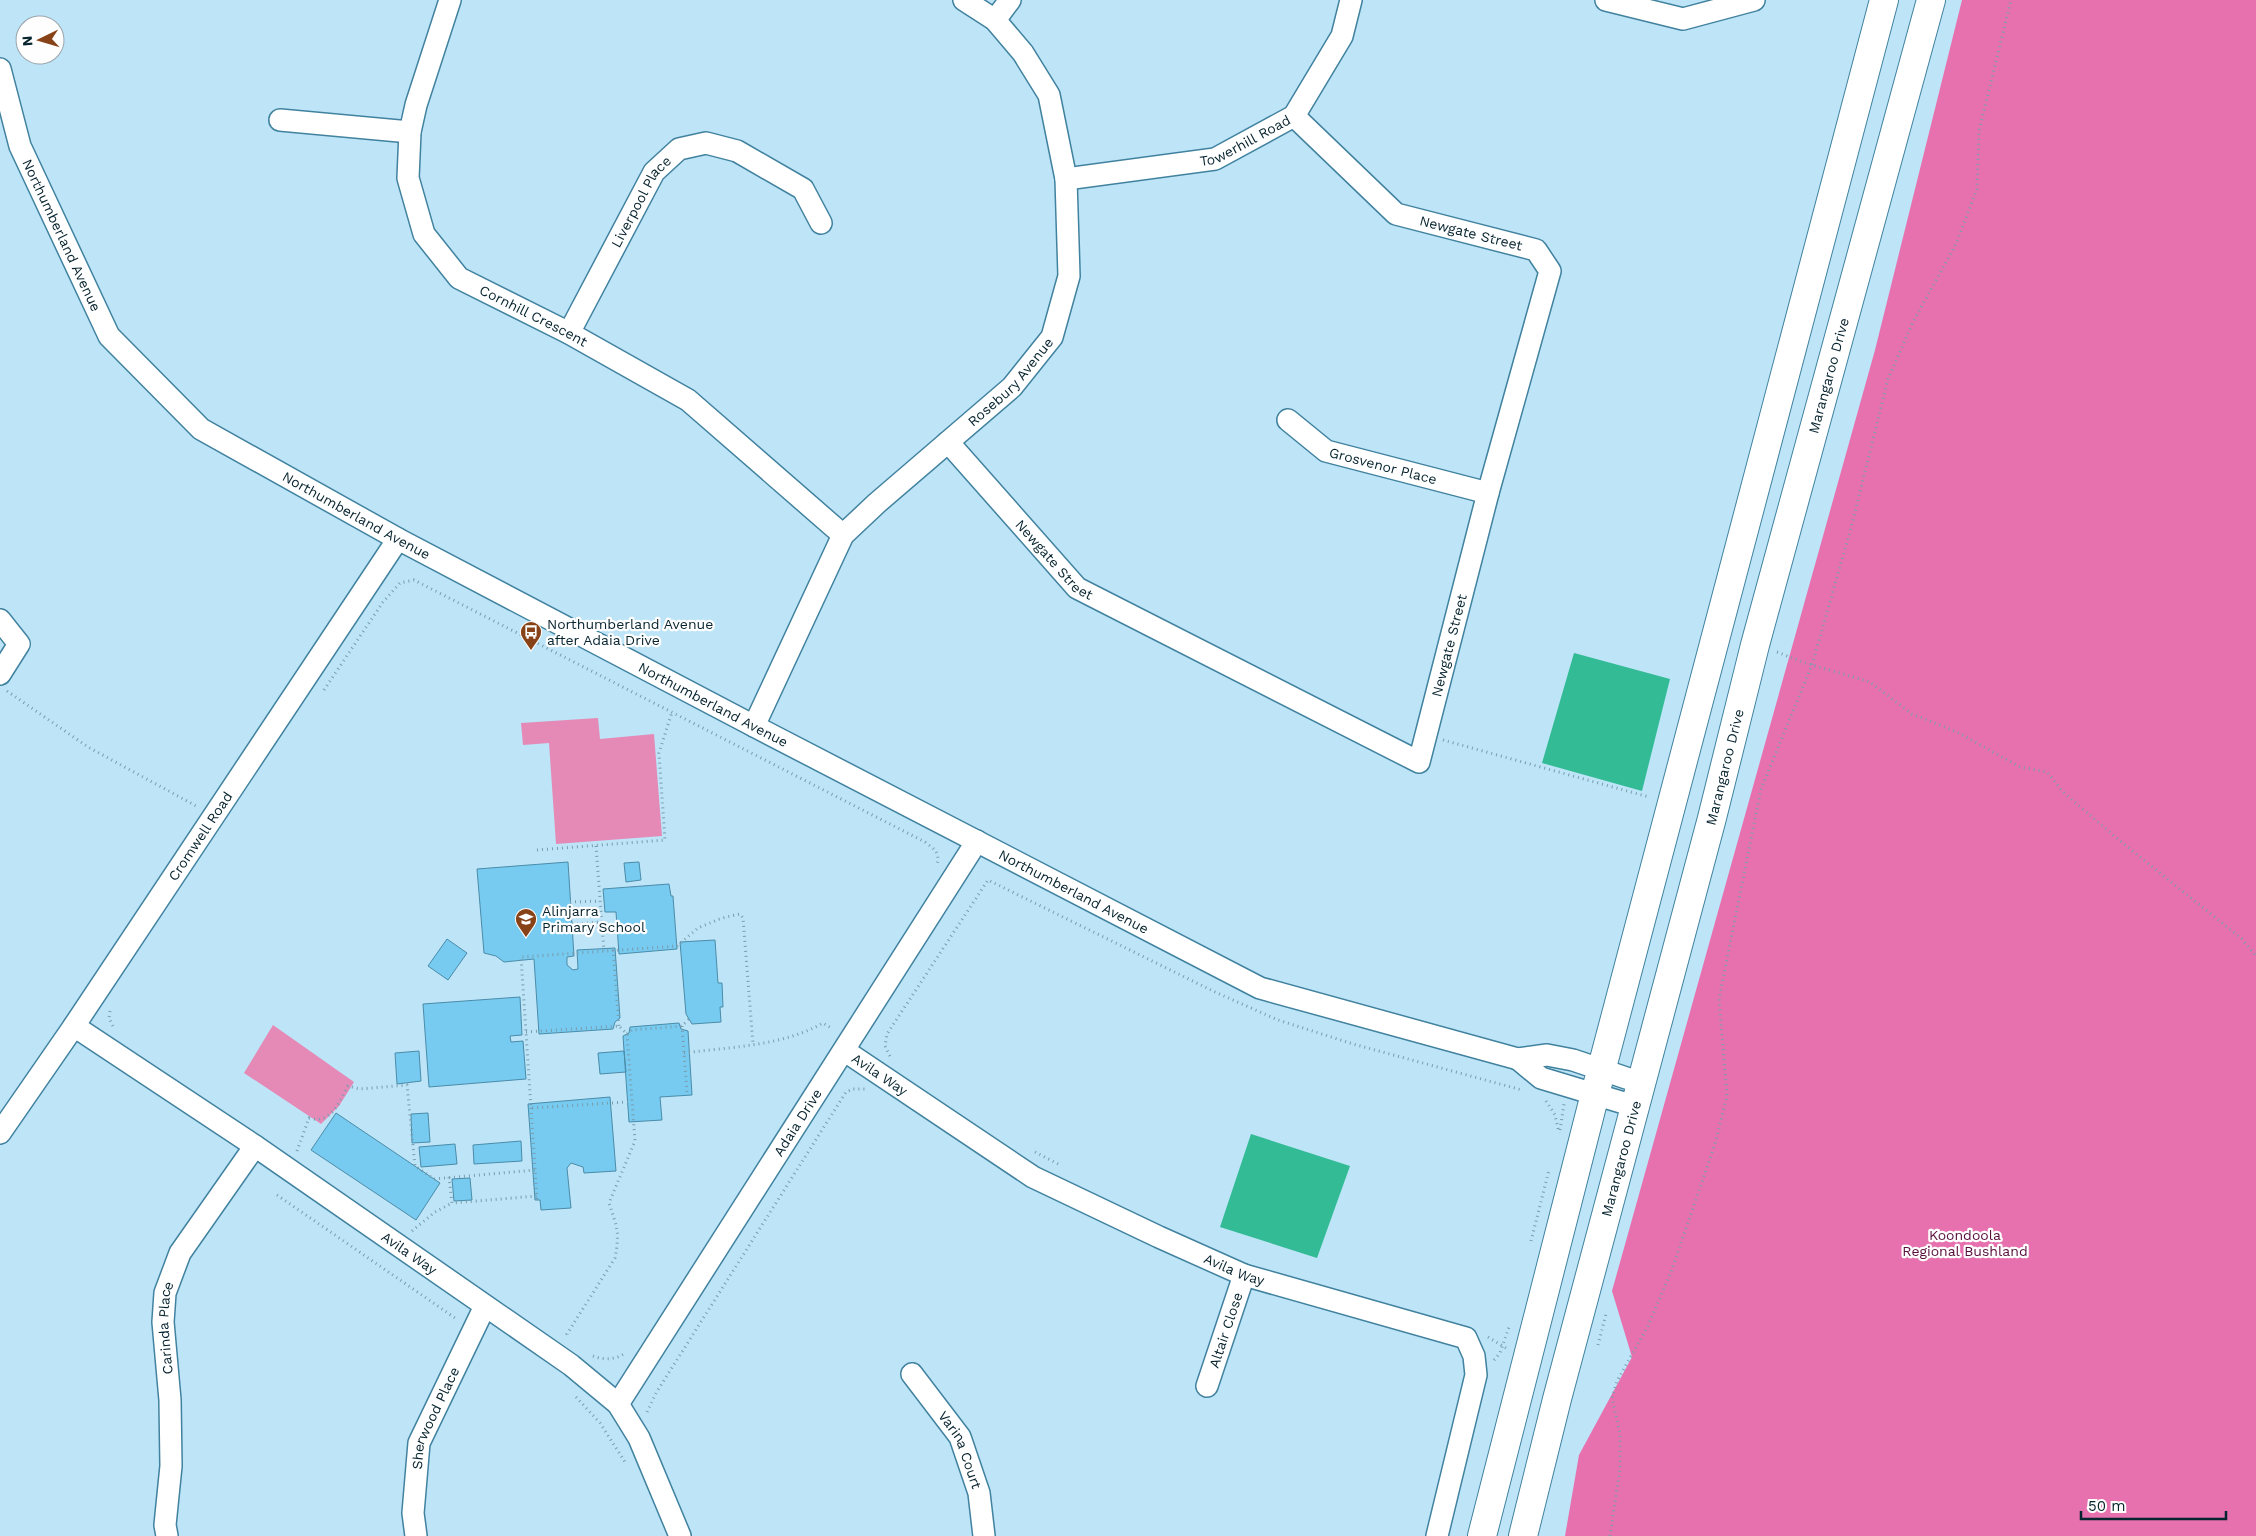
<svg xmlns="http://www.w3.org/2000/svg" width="2256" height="1536" viewBox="0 0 2256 1536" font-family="'Work Sans',sans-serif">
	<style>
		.green { fill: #e58ab7 }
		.forest { fill: #e771af }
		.water { fill: #32bb94 }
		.building { fill: #77caf0; stroke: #4a8ca9 }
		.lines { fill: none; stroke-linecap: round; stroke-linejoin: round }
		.street-casing { stroke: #41829f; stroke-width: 24 }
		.primary-casing { stroke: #41829f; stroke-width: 30 }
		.path { stroke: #7a9dae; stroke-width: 3; stroke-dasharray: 1 4; stroke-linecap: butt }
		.street { stroke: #fff; stroke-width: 21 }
		.primary { stroke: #fff; stroke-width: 28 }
		.labels { text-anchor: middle; stroke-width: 4.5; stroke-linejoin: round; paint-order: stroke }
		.street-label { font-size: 14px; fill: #06232e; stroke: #fefefe }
		.poi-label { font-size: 14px; fill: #06232e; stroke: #fefefe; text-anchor: start }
		.park-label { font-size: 14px; fill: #580e3b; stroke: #fefefe }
	</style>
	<rect width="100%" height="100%" fill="#bde4f7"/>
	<path class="green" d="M 598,718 L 600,739 L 654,734 L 662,836 L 556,844 L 549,743 L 523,745 L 521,723 Z
		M 273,1025 L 354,1082 L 339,1106 L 321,1124 L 244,1073 Z"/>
	<path class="forest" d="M 1962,0 L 2256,0 L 2256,1536 L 1565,1536 L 1579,1455 L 1632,1357 L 1612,1291 L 1875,350 Z"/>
	<path class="water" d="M 1574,653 L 1670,679 L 1642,791 L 1542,763 Z
		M 1251,1134 L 1350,1166 L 1317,1258 L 1220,1227 Z"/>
	<path class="building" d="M 568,862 L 574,956 L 567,957 L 567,965 L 573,970 L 578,969 L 577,950 L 615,948 L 620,1018 L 615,1022 L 613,1029 L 539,1034 L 534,959 L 504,962 L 496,956 L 484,953 L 477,869 Z
		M 639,862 L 641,880 L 626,882 L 624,863 Z
		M 669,884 L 671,896 L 673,896 L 677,949 L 619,954 L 616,912 L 605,912 L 603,889 Z
		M 447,939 L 467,953 L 448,980 L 428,966 Z
		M 715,940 L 718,983 L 722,983 L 723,1007 L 720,1007 L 721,1022 L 692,1024 L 686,1014 L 680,942 Z
		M 520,997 L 522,1035 L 510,1036 L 511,1042 L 523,1041 L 526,1079 L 429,1087 L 423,1004 Z
		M 679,1023 L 681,1029 L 688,1031 L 692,1095 L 660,1097 L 662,1120 L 629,1122 L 623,1036 L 629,1033 L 630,1027 Z
		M 419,1051 L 421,1081 L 397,1084 L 395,1053 Z
		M 624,1051 L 626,1072 L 600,1074 L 598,1053 Z
		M 610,1097 L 616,1171 L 584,1173 L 583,1167 L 571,1163 L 567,1168 L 571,1208 L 541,1210 L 540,1200 L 535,1200 L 528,1104 Z
		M 336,1113 L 440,1183 L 416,1220 L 311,1150 Z
		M 428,1113 L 430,1142 L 412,1143 L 411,1114 Z
		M 521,1141 L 522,1161 L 474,1164 L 473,1145 Z
		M 455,1144 L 457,1164 L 421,1167 L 419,1147 Z
		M 470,1178 L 472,1200 L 454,1201 L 452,1179 Z"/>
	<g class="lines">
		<g class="street-casing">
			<g id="street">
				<path id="s1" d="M 450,0 L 416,105 L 410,132 L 408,178 L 424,234 L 459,278 L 569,333 L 688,400 L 843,535"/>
				<path d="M 1606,0 L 1683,19 L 1754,0"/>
				<path d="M 995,20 L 1010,0"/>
				<path id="s2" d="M 0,69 L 20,146 L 109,336 L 201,429 L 398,539 L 754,726 L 1260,988 L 1518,1059 L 1547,1055 L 1573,1060 L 1641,1083"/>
				<path d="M 280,120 L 410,132"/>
				<path id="s3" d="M 1066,179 L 1215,159 L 1294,116 L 1342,36 L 1351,0"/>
				<path id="s4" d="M 569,333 L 654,172 L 679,149 L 706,143 L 737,151 L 803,189 L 821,223"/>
				<path id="s5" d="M 1288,420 L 1326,451 L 1488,493"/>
				<path id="s6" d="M 948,442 L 1077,588 L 1419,762 L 1488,493 L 1550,271 L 1536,250 L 1396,214 L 1294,116"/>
				<path d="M 0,620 L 19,644 L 0,674"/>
				<path id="s7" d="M 754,726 L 843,535 L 877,503 L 1012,387 L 1052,337 L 1069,276 L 1066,179 L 1049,95 L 1023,53 L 995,20 L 964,0"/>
				<path id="s8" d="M 74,1026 L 255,1146 L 571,1365 L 618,1404 L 639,1438 L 680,1536"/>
				<path id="s9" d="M 845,1051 L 1033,1177 L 1159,1237 L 1244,1275 L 1466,1338 L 1474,1356 L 1476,1375 L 1437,1536"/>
				<path d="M 1518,1059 L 1541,1078 L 1634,1106"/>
				<path id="s10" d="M 0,1133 L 74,1026 L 398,539"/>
				<path id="s11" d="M 912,1374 L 960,1437 L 979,1493 L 984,1536"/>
				<path id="s12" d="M 1207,1386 L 1244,1275"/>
				<path id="s13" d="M 618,1404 L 977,841"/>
				<path id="s14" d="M 167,1536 L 165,1525 L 171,1466 L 170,1400 L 163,1322 L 165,1293 L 180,1253 L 255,1146"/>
				<path id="s15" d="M 416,1536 L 413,1513 L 419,1443 L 485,1306"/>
			</g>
		</g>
		<g class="primary-casing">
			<g id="primary">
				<path d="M 1482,1536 L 1595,1094 L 1884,0"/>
				<path id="s16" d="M 1523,1536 L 1557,1399 L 1712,818 L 1755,645 L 1931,0"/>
			</g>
		</g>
		<path class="path" d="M 1777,652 L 1802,662 L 1870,682 L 1912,714 L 1957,732 L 2020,767 L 2047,772 L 2063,792 L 2119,840 L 2242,939 L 2256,956
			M 324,690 L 383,602 L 400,583 L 414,580 L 925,842 C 934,849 940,852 937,864
			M 7,691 L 88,747 L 198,807
			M 1443,740 L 1649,797
			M 596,846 L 604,951
			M 537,850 L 665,840 L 659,753 L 672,712
			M 570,902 L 600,901
			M 572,924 L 602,922
			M 613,950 L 619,1026
			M 110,1011 L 109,1018 L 113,1026
			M 682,1026 L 687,1092
			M 526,1032 L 619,1026 L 627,1034 L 635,1141 L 609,1203 C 617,1228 620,1231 615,1258 L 567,1334 L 568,1338
			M 627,1034 L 632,1030 L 682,1026 L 689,1019
			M 684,1053 C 730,1047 783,1046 823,1023 L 833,1029
			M 890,1056 L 885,1046 L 887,1034 L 988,880 L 1215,992 L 1278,1020 L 1353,1044 L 1522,1090
			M 1546,1101 L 1555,1115 L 1559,1133
			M 628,1102 L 531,1108 L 521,957 L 677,946 L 698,928 L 722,918 L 740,914 L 743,918 L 753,1044
			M 531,1108 L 537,1199
			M 1560,1130 L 1564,1104
			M 297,1151 L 309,1118 C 331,1125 339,1102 348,1086 L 360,1089 L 407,1085 L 415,1166 L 434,1179 L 535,1170
			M 1035,1152 L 1060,1165
			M 449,1177 L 452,1203 L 537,1196
			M 277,1195 L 458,1320
			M 412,1231 L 435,1212 L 452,1203
			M 1531,1241 L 1549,1170
			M 1488,1337 L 1506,1348
			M 1598,1345 L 1606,1314
			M 593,1356 C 603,1360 616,1360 625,1353
			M 1494,1360 L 1500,1353 L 1509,1327
			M 576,1397 L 600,1423 L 625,1462
			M 647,1412 L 656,1393 L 846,1092 L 853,1089 L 865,1089
			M 1610,1536 L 1620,1469 L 1620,1433 L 1612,1398 L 1617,1381 L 1648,1326 L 1671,1272 L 1715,1144 L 1727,1096 L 1719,999 L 1761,789 L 1812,665 L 1851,528 L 1888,379 L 1913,322 L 1956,244 L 1977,189 L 1979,131 L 2011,0"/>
		<use href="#street" class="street"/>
		<use href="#primary" class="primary"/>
	</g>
	<defs>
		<g id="bus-pin" transform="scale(1.125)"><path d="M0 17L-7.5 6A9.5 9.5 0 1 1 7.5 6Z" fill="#874217" stroke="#fefefe"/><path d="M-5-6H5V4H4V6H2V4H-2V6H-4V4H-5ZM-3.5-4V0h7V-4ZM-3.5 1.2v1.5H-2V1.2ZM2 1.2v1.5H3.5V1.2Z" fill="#fff"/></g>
		<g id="school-pin" transform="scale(1.125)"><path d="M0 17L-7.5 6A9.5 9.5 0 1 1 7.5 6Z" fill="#874217" stroke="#fefefe"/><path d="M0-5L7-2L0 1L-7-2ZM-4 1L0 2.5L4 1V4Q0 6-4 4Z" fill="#fff"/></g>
	</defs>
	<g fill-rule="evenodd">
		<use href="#bus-pin" x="531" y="632"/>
		<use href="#school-pin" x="526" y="919"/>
	</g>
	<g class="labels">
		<g class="street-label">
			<text dy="5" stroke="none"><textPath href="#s3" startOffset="185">Towerhill Road</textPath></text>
			<text dy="5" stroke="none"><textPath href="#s4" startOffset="150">Liverpool Place</textPath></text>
			<text transform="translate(1471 233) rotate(14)" y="5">Newgate Street</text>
			<text dy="5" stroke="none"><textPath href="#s2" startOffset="178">Northumberland Avenue</textPath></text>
			<text dy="5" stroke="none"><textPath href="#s1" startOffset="382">Cornhill Crescent</textPath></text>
			<text dy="5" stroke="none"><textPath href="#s16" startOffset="1200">Marangaroo Drive</textPath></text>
			<text dy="5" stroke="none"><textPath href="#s7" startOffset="438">Rosebury Avenue</textPath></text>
			<text dy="5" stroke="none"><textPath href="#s5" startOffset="108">Grosvenor Place</textPath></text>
			<text dy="5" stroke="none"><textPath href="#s2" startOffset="598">Northumberland Avenue</textPath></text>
			<text dy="5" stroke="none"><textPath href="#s6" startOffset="159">Newgate Street</textPath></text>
			<text dy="5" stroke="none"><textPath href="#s6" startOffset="699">Newgate Street</textPath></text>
			<text dy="5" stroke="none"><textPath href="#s2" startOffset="1002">Northumberland Avenue</textPath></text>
			<text dy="5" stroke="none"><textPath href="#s16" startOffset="795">Marangaroo Drive</textPath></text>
			<text dy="5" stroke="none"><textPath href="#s10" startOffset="358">Cromwell Road</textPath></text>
			<text dy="5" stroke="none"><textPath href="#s2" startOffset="1408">Northumberland Avenue</textPath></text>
			<text dy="5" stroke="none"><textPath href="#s9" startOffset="42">Avila Way</textPath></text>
			<text dy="5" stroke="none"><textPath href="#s13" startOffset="334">Adaia Drive</textPath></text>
			<text dy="5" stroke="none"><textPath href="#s16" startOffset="390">Marangaroo Drive</textPath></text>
			<text dy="5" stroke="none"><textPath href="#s8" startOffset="405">Avila Way</textPath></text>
			<text dy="5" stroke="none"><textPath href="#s9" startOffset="448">Avila Way</textPath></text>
			<text dy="5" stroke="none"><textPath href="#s14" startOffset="209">Carinda Place</textPath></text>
			<text dy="5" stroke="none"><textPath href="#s12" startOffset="59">Altair Close</textPath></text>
			<text dy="5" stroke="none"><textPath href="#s15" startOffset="122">Sherwood Place</textPath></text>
			<text dy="5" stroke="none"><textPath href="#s11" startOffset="91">Varina Court</textPath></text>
		</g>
		<g class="poi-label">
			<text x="547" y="629">Northumberland Avenue<tspan x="547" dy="16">after Adaia Drive</tspan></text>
			<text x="542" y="916">Alinjarra<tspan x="542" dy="16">Primary School</tspan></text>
		</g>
		<g class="park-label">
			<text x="1965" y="1240">Koondoola<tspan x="1965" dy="16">Regional Bushland</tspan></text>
		</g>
	</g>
	<g transform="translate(40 40) rotate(265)"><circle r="24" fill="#fefefe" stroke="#9ba6ab"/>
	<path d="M0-4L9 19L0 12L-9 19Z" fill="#874217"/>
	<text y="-8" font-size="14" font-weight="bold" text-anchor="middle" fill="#06232e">N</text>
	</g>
	<path d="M2081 1511v8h145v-8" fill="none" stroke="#06232e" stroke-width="2.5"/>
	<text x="2088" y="1511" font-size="15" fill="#06232e" stroke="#fefefe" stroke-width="4" paint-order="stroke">50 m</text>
</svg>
